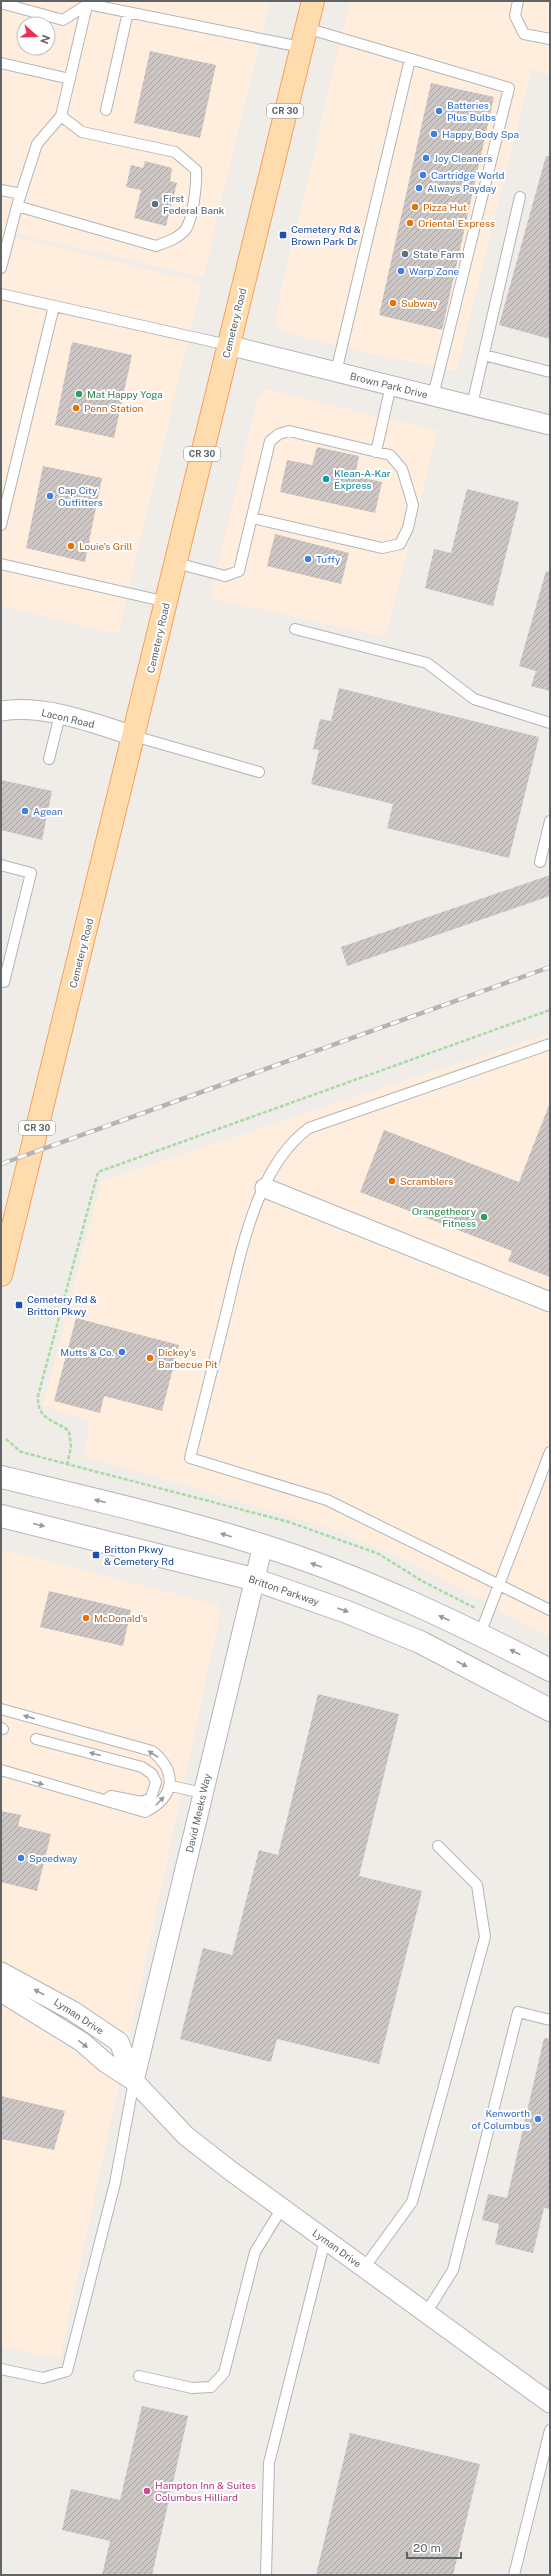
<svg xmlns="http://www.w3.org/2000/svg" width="551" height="2576" viewBox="0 0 551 2576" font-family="'Public Sans',sans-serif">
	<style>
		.commercial { fill: #fed; fill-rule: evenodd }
		.building { fill: url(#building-hatch) }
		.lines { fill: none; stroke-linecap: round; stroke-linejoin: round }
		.service-casing { stroke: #b2b6b9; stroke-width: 12 }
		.minor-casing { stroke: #b2b6b9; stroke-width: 21 }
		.secondary-casing { stroke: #b1b6b9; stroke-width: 24 }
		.primary-casing { stroke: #f5a15b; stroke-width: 24 }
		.path { stroke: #a6dba5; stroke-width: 2.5; stroke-dasharray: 4 2; stroke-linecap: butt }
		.service { stroke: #fff; stroke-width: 10 }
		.minor { stroke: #fff; stroke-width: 19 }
		.secondary { stroke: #fff; stroke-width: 22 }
		.primary { stroke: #ffdcad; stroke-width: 22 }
		.rail-casing { stroke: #b3b4b5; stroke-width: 4.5 }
		.rail { stroke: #fff; stroke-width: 3; stroke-dasharray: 9; stroke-linecap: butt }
		.oneway { fill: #969a9c }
		.shop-dot { fill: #3f7fe0; stroke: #fff; stroke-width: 1.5 }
		.service-dot { fill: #5c6f8a; stroke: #fff; stroke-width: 1.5 }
		.food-dot { fill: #e8710a; stroke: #fff; stroke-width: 1.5 }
		.transit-dot { fill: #1a4fb4; stroke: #fff; stroke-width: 1.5 }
		.leisure-dot { fill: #2e9e5b; stroke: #fff; stroke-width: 1.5 }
		.culture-dot { fill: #0f9aa8; stroke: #fff; stroke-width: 1.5 }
		.hotel-dot { fill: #d1479c; stroke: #fff; stroke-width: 1.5 }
		.labels { text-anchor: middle; stroke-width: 4; stroke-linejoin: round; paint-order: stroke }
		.shield { fill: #fff; stroke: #8e9295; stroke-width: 1 }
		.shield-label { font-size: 9px; font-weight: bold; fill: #5e6467 }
		.shop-label { font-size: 10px; fill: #366cbe; stroke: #fff; text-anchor: start }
		.service-label { font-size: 10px; fill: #4e5e75; stroke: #fff; text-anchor: start }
		.food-label { font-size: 10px; fill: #c56008; stroke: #fff; text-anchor: start }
		.transit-label { font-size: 10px; fill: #164399; stroke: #fff; text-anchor: start }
		.street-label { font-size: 10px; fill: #5e6467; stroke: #fff }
		.leisure-label { font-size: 10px; fill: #27864d; stroke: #fff; text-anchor: start }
		.culture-label { font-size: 10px; fill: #0d838f; stroke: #fff; text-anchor: start }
		.hotel-label { font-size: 10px; fill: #b23c85; stroke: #fff; text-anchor: start }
	</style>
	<defs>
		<pattern id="building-hatch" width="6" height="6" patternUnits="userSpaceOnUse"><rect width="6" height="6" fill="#ccc7c4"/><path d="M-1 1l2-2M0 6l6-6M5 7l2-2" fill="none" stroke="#a9a5a3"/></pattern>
	</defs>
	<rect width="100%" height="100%" fill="#f0ece7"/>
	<path class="commercial" d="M 1,1 L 270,1 L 203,277 L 1,230 ZM 24,24 L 48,24 L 48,48 L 24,48 Z
		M 350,1 L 550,1 L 550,76 L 532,68 L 457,371 L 366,353 L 280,330 L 274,321 Z
		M 1,233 L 202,283 L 118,634 L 1,606 Z
		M 266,389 L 438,431 L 385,637 L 210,598 L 258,398 Z
		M 550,1033 L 550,1638 L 414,1564 L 336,1530 L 84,1456 L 90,1421 L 43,1406 L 101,1181 Z
		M 3,1550 L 219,1605 L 220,1615 L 60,2358 L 1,2347 L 1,1553 Z"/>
	<path class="building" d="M 150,51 L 216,65 L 200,138 L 134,123 Z
		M 431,83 L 494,97 L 442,330 L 379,315 Z
		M 546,156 L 550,156 L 550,339 L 499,325 Z
		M 145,161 L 172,168 L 170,181 L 177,183 L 166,226 L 134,218 L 141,190 L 126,187 L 131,165 L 143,168 Z
		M 72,342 L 132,355 L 114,438 L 55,425 Z
		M 317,447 L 359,456 L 355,476 L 382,482 L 375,513 L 280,492 L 287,460 L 312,465 Z
		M 43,466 L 102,478 L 85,562 L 26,548 Z
		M 467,489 L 519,502 L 493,606 L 425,588 L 434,549 L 451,553 Z
		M 275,534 L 349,553 L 341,584 L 267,566 Z
		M 546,571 L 550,572 L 550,691 L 531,686 L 536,671 L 519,666 Z
		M 339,688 L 539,737 L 509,858 L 387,828 L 393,804 L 311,784 L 319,750 L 313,749 L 320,719 L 331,721 Z
		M 1,780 L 52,791 L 42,840 L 1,830 Z
		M 550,875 L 550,896 L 347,966 L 341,947 Z
		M 549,1105 L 550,1277 L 508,1261 L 512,1251 L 360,1192 L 384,1130 L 519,1182 Z
		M 76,1318 L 179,1345 L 162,1411 L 104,1396 L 100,1413 L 54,1401 Z
		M 49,1591 L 131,1610 L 123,1646 L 40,1627 Z
		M 318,1694 L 399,1714 L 359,1876 L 422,1891 L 379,2064 L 277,2039 L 271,2062 L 180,2039 L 203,1948 L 232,1955 L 259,1850 L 278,1855 Z
		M 1,1811 L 21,1815 L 18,1826 L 51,1834 L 37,1891 L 1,1882 Z
		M 544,2038 L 550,2039 L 550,2209 L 544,2208 L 533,2253 L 495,2244 L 499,2224 L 482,2220 L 488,2194 L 507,2198 Z
		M 1,2096 L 65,2111 L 54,2150 L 1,2139 Z
		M 142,2406 L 188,2416 L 152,2575 L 102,2575 L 110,2541 L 62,2530 L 71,2489 L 120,2500 Z
		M 350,2433 L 480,2464 L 453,2575 L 316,2575 Z"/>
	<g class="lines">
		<g class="service-casing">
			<path id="service" d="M 518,1 L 515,16 L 524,34 L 550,39
				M 1,3 L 63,20 L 88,4 L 301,47
				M 306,28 L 509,88 L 433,396
				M 1,63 L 70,79
				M 106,110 L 128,12
				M 1,190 L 21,194
				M 17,206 L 156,246 C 167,242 179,238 186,229 C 193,218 197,183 196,170 L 175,152 L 82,132 L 61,116
				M 1,268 L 17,206 L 37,144 L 61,116 L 88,1
				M 1,294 L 228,345
				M 484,355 L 550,372
				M 336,372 L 410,59
				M 472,405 L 520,197
				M 376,452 L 391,385
				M 1,525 L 54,306
				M 176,563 L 225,576 L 239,571 L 270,441 L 279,434 L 289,431 L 390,455 L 402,469 L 413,505 L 408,528 L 400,544 L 382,548 L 252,518
				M 1,564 L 167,602
				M 295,629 L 427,663 L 474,699 L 550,723
				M 134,736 L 259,772
				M 49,759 L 60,715
				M 540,862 L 550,821
				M 1,865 L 31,873 L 4,982
				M 550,1044 L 309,1128 C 254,1168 240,1259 224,1322 C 213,1367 201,1413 190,1458 L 327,1500 L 550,1610
				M 480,1634 L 550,1452
				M 1,1709 L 152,1751 C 178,1772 175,1797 145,1812 L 1,1770
				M 1,1728 L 3,1729
				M 36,1739 L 142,1767 L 152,1774 L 156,1782 L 151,1798 L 142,1802 L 111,1796 L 108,1798
				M 171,1786 L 203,1793
				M 364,2268 L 412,2202 L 485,1937 L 477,1885 L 438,1846
				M 426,2313 L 453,2270 L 518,2012 L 550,2020
				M 1,2369 L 43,2378 L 67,2371 L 115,2183 L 134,2081
				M 139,2376 L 192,2388 L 211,2387 L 224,2373 L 255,2252 L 282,2208
				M 266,2575 L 269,2463 L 325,2240
				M 514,2575 L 550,2430"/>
		</g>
		<g class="minor-casing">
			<path id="minor" d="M 228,345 L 550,425
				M 1,711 C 45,704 93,723 134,736
				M 265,1188 L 550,1302
				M 1,1972 L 73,2011 L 119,2042 L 134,2081
				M 1,1992 L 82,2042 L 106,2063 L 134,2081 L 186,2136 L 231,2171 L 550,2403
				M 134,2081 L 263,1545"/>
		</g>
		<g class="secondary-casing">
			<path id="secondary" d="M 1,1477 C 88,1498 176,1518 261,1545 C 361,1576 457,1622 550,1670
				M 1,1516 L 253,1579 L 347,1612 L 420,1642 L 550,1710"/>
		</g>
		<g class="primary-casing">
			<path id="primary" d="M 1,1275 L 313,1"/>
		</g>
		<path class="path" d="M 6,1439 L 21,1452 L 289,1522 L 379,1554 L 422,1581 L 475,1608
			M 67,1465 L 71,1447 L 69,1431 C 53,1419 37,1420 38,1396 L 98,1172 L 550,1010"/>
		<use href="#service" class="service"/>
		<use href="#minor" class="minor"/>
		<use href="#secondary" class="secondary"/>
		<use href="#primary" class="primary"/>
		<g class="rail-casing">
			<path id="rail" d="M 1,1164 L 550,967"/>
		</g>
		<use href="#rail" class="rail"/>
	</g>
	<defs><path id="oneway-solid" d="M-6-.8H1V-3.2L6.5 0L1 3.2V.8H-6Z"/></defs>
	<g class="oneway">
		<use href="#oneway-solid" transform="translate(100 1501) rotate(-166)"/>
		<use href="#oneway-solid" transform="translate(39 1525) rotate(14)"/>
		<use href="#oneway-solid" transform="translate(226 1535) rotate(-164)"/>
		<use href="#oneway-solid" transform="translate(316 1565) rotate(-160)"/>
		<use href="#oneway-solid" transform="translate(343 1610) rotate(20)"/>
		<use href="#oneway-solid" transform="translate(444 1618) rotate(-156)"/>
		<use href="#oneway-solid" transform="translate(515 1652) rotate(-153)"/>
		<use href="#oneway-solid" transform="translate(462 1664) rotate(27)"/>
		<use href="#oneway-solid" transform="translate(29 1717) rotate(-164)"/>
		<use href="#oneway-solid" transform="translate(95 1754) rotate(-165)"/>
		<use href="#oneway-solid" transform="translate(153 1754) rotate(-148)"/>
		<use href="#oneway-solid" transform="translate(38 1783) rotate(16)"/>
		<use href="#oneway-solid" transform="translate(160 1801) rotate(-46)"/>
		<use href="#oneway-solid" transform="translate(39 1992) rotate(-151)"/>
		<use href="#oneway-solid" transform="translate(83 2044) rotate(38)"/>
	</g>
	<g class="shop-dot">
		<circle cx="439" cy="111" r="4"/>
		<circle cx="434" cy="134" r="4"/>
		<circle cx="426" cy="158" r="4"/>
		<circle cx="423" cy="175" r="4"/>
		<circle cx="419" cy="188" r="4"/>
		<circle cx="401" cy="271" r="4"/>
		<circle cx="50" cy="496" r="4"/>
		<circle cx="308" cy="559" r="4"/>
		<circle cx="25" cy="811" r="4"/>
		<circle cx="122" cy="1352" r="4"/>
		<circle cx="21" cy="1858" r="4"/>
		<circle cx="538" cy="2119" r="4"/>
	</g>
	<g class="service-dot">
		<circle cx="155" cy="204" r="4"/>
		<circle cx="405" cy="254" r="4"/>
	</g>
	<g class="food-dot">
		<circle cx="415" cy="207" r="4"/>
		<circle cx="410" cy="223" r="4"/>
		<circle cx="393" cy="303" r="4"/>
		<circle cx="76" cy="408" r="4"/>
		<circle cx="71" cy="546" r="4"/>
		<circle cx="392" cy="1181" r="4"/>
		<circle cx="150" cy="1358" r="4"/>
		<circle cx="86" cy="1618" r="4"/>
	</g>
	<g class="transit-dot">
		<rect x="279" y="231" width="8" height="8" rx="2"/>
		<rect x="15" y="1301" width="8" height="8" rx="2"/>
		<rect x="92" y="1551" width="8" height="8" rx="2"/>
	</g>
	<g class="leisure-dot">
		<circle cx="79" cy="394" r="4"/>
		<circle cx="484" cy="1217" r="4"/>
	</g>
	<circle class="culture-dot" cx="326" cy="479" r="4"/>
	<circle class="hotel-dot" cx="147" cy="2491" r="4"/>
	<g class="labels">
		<g class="shield">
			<rect x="267" y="104" width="36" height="14" rx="3"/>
			<rect x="184" y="447" width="36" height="14" rx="3"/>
			<rect x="19" y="1121" width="36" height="14" rx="3"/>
		</g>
		<g class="shield-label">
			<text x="285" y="114">CR 30</text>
			<text x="202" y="457">CR 30</text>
			<text x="37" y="1131">CR 30</text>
		</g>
		<g class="shop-label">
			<text x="447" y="109">Batteries<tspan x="447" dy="12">Plus Bulbs</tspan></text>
			<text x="442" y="138">Happy Body Spa</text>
			<text x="434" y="162">Joy Cleaners</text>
			<text x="431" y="179">Cartridge World</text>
			<text x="427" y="192">Always Payday</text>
			<text x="409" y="275">Warp Zone</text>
			<text x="58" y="494">Cap City<tspan x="58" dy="12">Outfitters</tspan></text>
			<text x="316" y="563">Tuffy</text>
			<text x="33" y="815">Agean</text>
			<text x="114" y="1356" text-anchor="end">Mutts &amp; Co.</text>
			<text x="29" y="1862">Speedway</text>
			<text x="530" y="2117" text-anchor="end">Kenworth<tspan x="530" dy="12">of Columbus</tspan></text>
		</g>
		<g class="service-label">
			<text x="163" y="202">First<tspan x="163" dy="12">Federal Bank</tspan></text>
			<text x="413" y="258">State Farm</text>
		</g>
		<g class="food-label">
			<text x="423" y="211">Pizza Hut</text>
			<text x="418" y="227">Oriental Express</text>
			<text x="401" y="307">Subway</text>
			<text x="84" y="412">Penn Station</text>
			<text x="79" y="550">Louie's Grill</text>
			<text x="400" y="1185">Scramblers</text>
			<text x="158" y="1356">Dickey's<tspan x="158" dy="12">Barbecue Pit</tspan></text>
			<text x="94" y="1622">McDonald's</text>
		</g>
		<g class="transit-label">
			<text x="291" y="233">Cemetery Rd &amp;<tspan x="291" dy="12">Brown Park Dr</tspan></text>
			<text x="27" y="1303">Cemetery Rd &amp;<tspan x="27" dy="12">Britton Pkwy</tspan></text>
			<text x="104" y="1553">Britton Pkwy<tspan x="104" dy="12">&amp; Cemetery Rd</tspan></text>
		</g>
		<g class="street-label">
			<text transform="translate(234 323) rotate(-76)" y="4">Cemetery Road</text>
			<text transform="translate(389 385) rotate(14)" y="4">Brown Park Drive</text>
			<text transform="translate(158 638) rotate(-77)" y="4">Cemetery Road</text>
			<text transform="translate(68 718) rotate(13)" y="4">Lacon Road</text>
			<text transform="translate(81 953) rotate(-76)" y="4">Cemetery Road</text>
			<text transform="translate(284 1590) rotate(19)" y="4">Britton Parkway</text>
			<text transform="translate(198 1813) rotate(-77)" y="4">David Meeks Way</text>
			<text transform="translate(79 2016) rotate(33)" y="4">Lyman Drive</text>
			<text transform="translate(337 2248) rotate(36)" y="4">Lyman Drive</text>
		</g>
		<g class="leisure-label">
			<text x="87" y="398">Mat Happy Yoga</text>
			<text x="476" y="1215" text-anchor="end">Orangetheory<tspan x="476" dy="12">Fitness</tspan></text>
		</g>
		<g class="culture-label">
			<text x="334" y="477">Klean-A-Kar<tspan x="334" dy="12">Express</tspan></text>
		</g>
		<g class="hotel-label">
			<text x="155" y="2489">Hampton Inn &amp; Suites<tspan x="155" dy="12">Columbus Hilliard</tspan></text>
		</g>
	</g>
	<rect width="551" height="2576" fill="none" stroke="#5e6467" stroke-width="4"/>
	<g transform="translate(36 36) rotate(110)"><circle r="19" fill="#ffffff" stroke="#bfc1c2"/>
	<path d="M0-3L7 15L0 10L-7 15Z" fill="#ee2f53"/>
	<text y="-6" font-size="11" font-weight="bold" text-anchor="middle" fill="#5e6467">N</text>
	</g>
	<path d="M407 2552v6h54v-6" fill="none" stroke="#5e6467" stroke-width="2"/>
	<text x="413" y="2552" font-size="12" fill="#5e6467" stroke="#ffffff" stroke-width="3" paint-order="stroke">20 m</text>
</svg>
